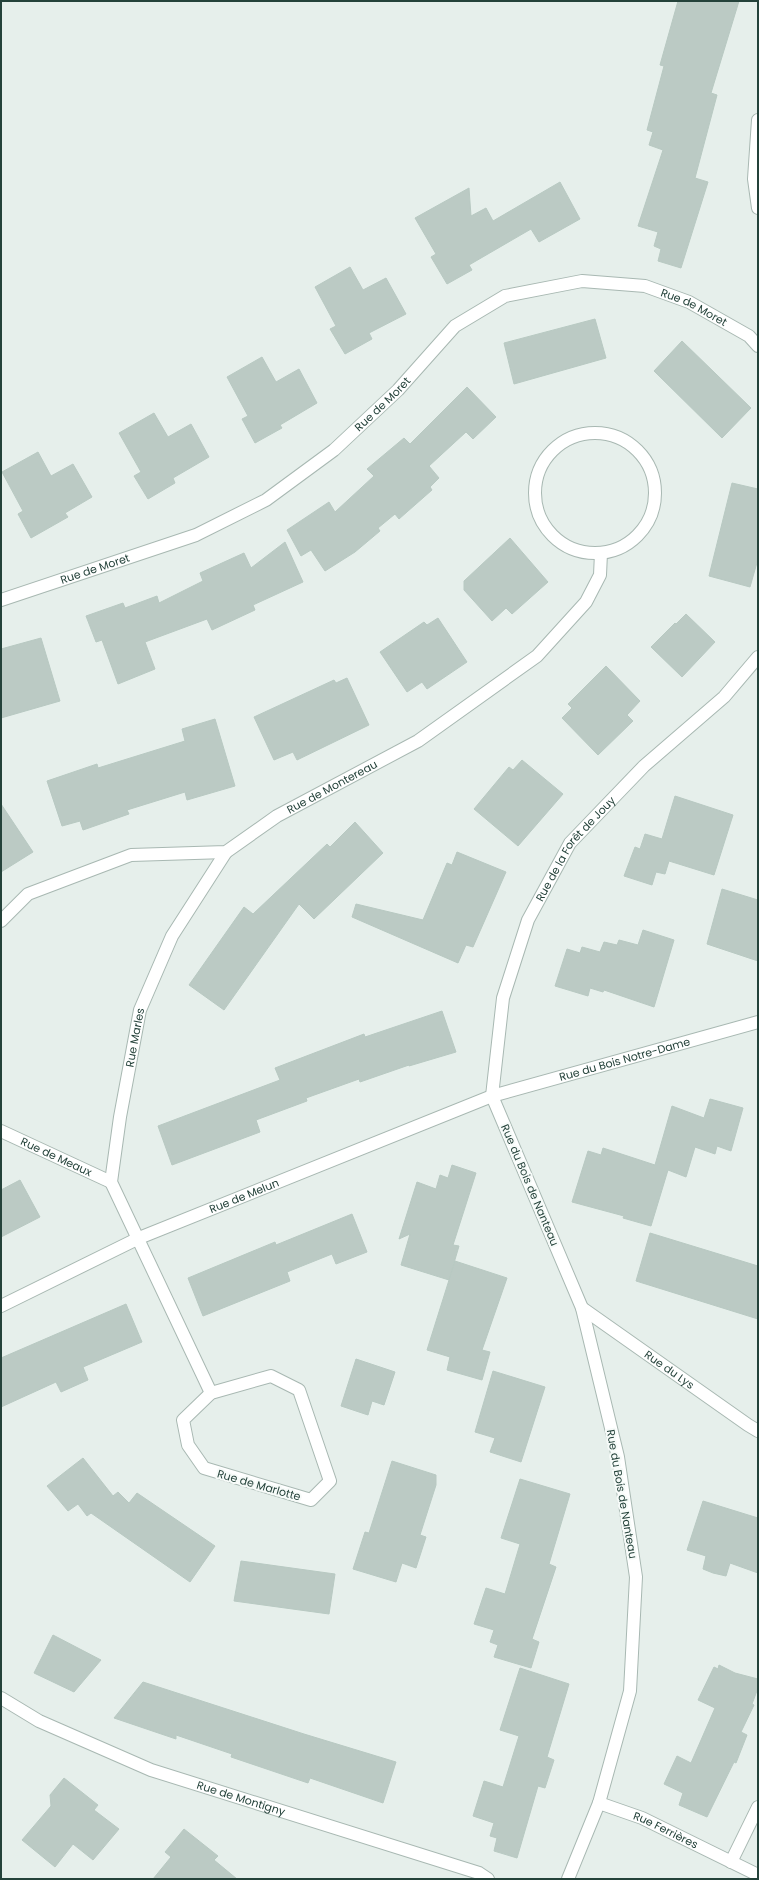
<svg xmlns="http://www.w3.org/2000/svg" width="759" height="1880" viewBox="0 0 759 1880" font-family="Poppins,sans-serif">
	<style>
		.building { fill: #bbcac4; stroke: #b8c9c2 }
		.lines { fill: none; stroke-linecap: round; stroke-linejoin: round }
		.street-casing { stroke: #a8b8b2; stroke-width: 14 }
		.street { stroke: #fff; stroke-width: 12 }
		.labels { text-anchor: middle; stroke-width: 4; stroke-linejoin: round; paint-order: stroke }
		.street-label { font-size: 11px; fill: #24423a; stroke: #f7fbf9 }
	</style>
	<rect width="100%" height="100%" fill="#e6efeb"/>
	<path class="building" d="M 678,1 L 739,1 L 711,93 L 717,95 L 695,178 L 708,182 L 681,268 L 658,261 L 661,249 L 654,246 L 658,232 L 638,226 L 663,150 L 649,145 L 653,132 L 647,130 L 664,66 L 660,65 Z
		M 560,182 L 580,219 L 539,242 L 531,229 L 469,265 L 472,270 L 447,284 L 431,257 L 436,254 L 415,218 L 469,188 L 471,216 L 486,208 L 493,221 Z
		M 350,267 L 363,290 L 386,278 L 406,314 L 369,333 L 372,339 L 345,354 L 330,329 L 336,326 L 315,287 Z
		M 595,319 L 606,358 L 514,384 L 504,343 Z
		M 682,341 L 751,408 L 722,438 L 654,371 Z
		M 262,357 L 276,382 L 299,369 L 317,403 L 280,425 L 282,428 L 255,443 L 242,419 L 248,416 L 227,377 Z
		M 467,387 L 496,417 L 473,439 L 466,432 L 429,466 L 439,478 L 430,487 L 432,490 L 399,519 L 395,514 L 378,528 L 380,531 L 355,552 L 325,571 L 311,550 L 301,556 L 287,530 L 329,502 L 335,512 L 374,476 L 367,469 L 404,438 L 410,444 Z
		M 154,413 L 168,437 L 191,424 L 209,457 L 173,478 L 175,483 L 148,499 L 134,476 L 141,472 L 119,433 Z
		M 38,452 L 51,476 L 73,464 L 92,497 L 65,513 L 68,517 L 31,538 L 18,514 L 23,511 L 2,472 Z
		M 732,483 L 758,489 L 758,559 L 750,587 L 709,576 Z
		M 510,538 L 548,582 L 512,614 L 506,608 L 492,621 L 464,590 L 464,581 Z
		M 285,542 L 303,582 L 253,605 L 255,610 L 212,630 L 207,619 L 145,642 L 155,669 L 118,684 L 102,640 L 96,642 L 86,616 L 123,603 L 125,608 L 157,596 L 159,603 L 203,581 L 200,573 L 244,553 L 251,568 Z
		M 686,614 L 715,642 L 682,677 L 651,647 L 675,623 L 676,624 Z
		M 438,618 L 467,662 L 427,689 L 422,682 L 407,692 L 380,652 L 424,622 L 427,625 Z
		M 41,638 L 60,701 L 1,718 L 1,649 Z
		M 606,666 L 640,701 L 627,715 L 633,721 L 598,755 L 562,718 L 572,708 L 568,704 Z
		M 347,678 L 369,725 L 297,760 L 293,752 L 274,760 L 254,717 L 334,680 L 336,683 Z
		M 215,719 L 235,786 L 187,800 L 185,792 L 127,810 L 129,814 L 83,830 L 80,821 L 62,826 L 47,781 L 97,764 L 98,768 L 185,741 L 182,729 Z
		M 522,760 L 563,794 L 518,846 L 474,809 L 509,767 L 513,770 Z
		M 675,796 L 733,815 L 714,875 L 669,861 L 665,874 L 656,872 L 652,885 L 624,876 L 635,847 L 640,849 L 645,834 L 662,839 Z
		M 1,804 L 33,852 L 1,872 Z
		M 355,822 L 383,853 L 314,919 L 299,904 L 224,1010 L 189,985 L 244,907 L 253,914 L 327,844 L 330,847 Z
		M 457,852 L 506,872 L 473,947 L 466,945 L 458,963 L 352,917 L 356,904 L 423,920 L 447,863 L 452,865 Z
		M 722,889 L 758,900 L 758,961 L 707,944 Z
		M 643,930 L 674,940 L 654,1007 L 604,990 L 603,992 L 590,988 L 588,996 L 555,986 L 567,949 L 580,953 L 582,947 L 600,952 L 604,942 L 617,945 L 619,940 L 638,945 Z
		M 442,1011 L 456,1052 L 409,1066 L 409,1065 L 360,1082 L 359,1079 L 306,1098 L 307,1101 L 256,1120 L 260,1132 L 172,1165 L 158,1126 L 280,1080 L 275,1068 L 364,1034 L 365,1037 Z
		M 710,1099 L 743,1108 L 731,1151 L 717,1146 L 715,1154 L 695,1147 L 686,1177 L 668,1170 L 651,1226 L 623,1218 L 624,1216 L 572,1202 L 588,1151 L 601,1155 L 603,1148 L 655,1165 L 672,1106 L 704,1118 Z
		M 452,1165 L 476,1173 L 453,1245 L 459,1246 L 449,1280 L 401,1265 L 410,1234 L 399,1239 L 417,1182 L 436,1189 L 440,1175 L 448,1178 Z
		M 20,1180 L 40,1217 L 1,1237 L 1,1190 Z
		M 352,1214 L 367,1252 L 336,1264 L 332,1254 L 287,1272 L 290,1281 L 203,1316 L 188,1278 L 275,1242 L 276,1245 Z
		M 650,1233 L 758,1266 L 758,1319 L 636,1281 Z
		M 455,1261 L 507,1278 L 482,1350 L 490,1352 L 482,1380 L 447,1370 L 450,1357 L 427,1350 Z
		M 126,1304 L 142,1342 L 83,1367 L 88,1380 L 61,1392 L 56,1382 L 1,1407 L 1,1358 Z
		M 356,1359 L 395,1372 L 384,1405 L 372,1401 L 368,1415 L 341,1406 Z
		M 493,1371 L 545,1387 L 521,1462 L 490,1452 L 495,1438 L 475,1432 Z
		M 83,1458 L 113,1496 L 118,1492 L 129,1503 L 137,1493 L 215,1546 L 190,1582 L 91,1513 L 87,1516 L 78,1504 L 68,1511 L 47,1486 Z
		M 392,1461 L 436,1475 L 436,1485 L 420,1535 L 426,1537 L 416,1568 L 402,1563 L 396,1582 L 353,1569 L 365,1532 L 369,1533 Z
		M 520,1479 L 570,1494 L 549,1564 L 556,1567 L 532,1639 L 539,1642 L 531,1668 L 494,1657 L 498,1645 L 490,1642 L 494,1630 L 474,1624 L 486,1588 L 505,1594 L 520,1544 L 501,1538 Z
		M 703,1501 L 758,1518 L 758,1573 L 730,1563 L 726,1576 L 713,1573 L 703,1569 L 706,1556 L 687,1550 Z
		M 241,1561 L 335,1574 L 329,1614 L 234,1601 Z
		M 53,1635 L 101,1660 L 74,1692 L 34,1673 Z
		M 719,1665 L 735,1673 L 758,1679 L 758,1688 L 752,1704 L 754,1705 L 741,1732 L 747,1735 L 736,1763 L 734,1762 L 707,1817 L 679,1805 L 683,1793 L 664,1784 L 677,1756 L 691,1763 L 715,1708 L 698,1700 L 714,1667 L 718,1669 Z
		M 520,1668 L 569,1684 L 547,1757 L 554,1760 L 545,1788 L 538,1786 L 517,1858 L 494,1851 L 497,1838 L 490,1836 L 494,1823 L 473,1816 L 484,1781 L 503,1787 L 519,1736 L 500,1730 Z
		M 143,1682 L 304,1734 L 396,1762 L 383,1803 L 310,1778 L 308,1783 L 231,1757 L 232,1754 L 176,1735 L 176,1739 L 114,1718 Z
		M 64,1778 L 98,1805 L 94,1810 L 119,1829 L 93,1860 L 73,1844 L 55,1867 L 22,1840 L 51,1806 L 50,1795 Z
		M 184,1829 L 218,1856 L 214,1860 L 237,1879 L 153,1879 L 171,1857 L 165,1852 Z"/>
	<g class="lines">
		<g class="street-casing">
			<g id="street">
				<path d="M 758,120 L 754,179 L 758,208"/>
				<circle cx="595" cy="493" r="60"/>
				<path id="s1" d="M 1,600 L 196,535 L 266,500 L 334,450 L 398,390 L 455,326 L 505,296 L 582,281 L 645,286 L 689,302 L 749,336 L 758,346"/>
				<path id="s2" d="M 1,921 L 28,894 L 131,855 L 226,852 L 277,816 L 418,741 L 537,656 L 586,602 L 600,575 L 601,553"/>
				<path id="s3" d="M 1,1131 L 111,1182"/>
				<path id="s4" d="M 1,1306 L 139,1238 L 492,1096 L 758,1022"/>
				<path id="s5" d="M 582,1308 L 748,1425 L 758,1431"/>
				<path d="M 271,1376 L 299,1390 L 330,1481 L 311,1500 L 204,1468 L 188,1445 L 183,1420 L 211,1393 Z"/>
				<path id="s6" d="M 211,1393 L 111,1182 L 120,1117 L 140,1010 L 172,936 L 226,852"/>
				<path id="s7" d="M 1,1698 L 39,1721 L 151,1770 L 479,1873 L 488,1879"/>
				<path id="s8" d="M 599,1803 L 642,1818 L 758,1875"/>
				<path d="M 731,1862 L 758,1807"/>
				<path id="s9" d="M 568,1879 L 599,1803 L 630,1691 L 636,1577 L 618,1457 L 582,1308 L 492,1096 L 503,998 L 528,920 L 570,843 L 644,766 L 724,697 L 758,657"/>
			</g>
		</g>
		<use href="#street" class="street"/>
	</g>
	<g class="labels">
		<g class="street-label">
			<text dy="4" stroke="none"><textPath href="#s1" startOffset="795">Rue de Moret</textPath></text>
			<text dy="4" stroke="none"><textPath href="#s1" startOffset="435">Rue de Moret</textPath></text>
			<text dy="4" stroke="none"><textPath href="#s1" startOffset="99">Rue de Moret</textPath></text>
			<text dy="4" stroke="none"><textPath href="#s2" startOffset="368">Rue de Montereau</textPath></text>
			<text dy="4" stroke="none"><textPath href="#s9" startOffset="1084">Rue de la Forêt de Jouy</textPath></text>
			<text dy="4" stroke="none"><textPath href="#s6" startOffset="380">Rue Marles</textPath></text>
			<text dy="4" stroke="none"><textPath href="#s4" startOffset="672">Rue du Bois Notre-Dame</textPath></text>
			<text dy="4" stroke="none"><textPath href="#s3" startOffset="61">Rue de Meaux</textPath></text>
			<text transform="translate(530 1185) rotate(67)" y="4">Rue du Bois de Nanteau</text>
			<text dy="4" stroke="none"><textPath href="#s4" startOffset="267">Rue de Melun</textPath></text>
			<text dy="4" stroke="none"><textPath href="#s5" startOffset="107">Rue du Lys</textPath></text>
			<text transform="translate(259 1485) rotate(16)" y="4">Rue de Marlotte</text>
			<text transform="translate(622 1494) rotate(80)" y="4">Rue du Bois de Nanteau</text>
			<text dy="4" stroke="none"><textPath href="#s7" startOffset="261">Rue de Montigny</textPath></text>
			<text dy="4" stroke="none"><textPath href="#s8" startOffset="72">Rue Ferrières</textPath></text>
		</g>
	</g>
	<rect width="759" height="1880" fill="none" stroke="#24423a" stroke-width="4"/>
</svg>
